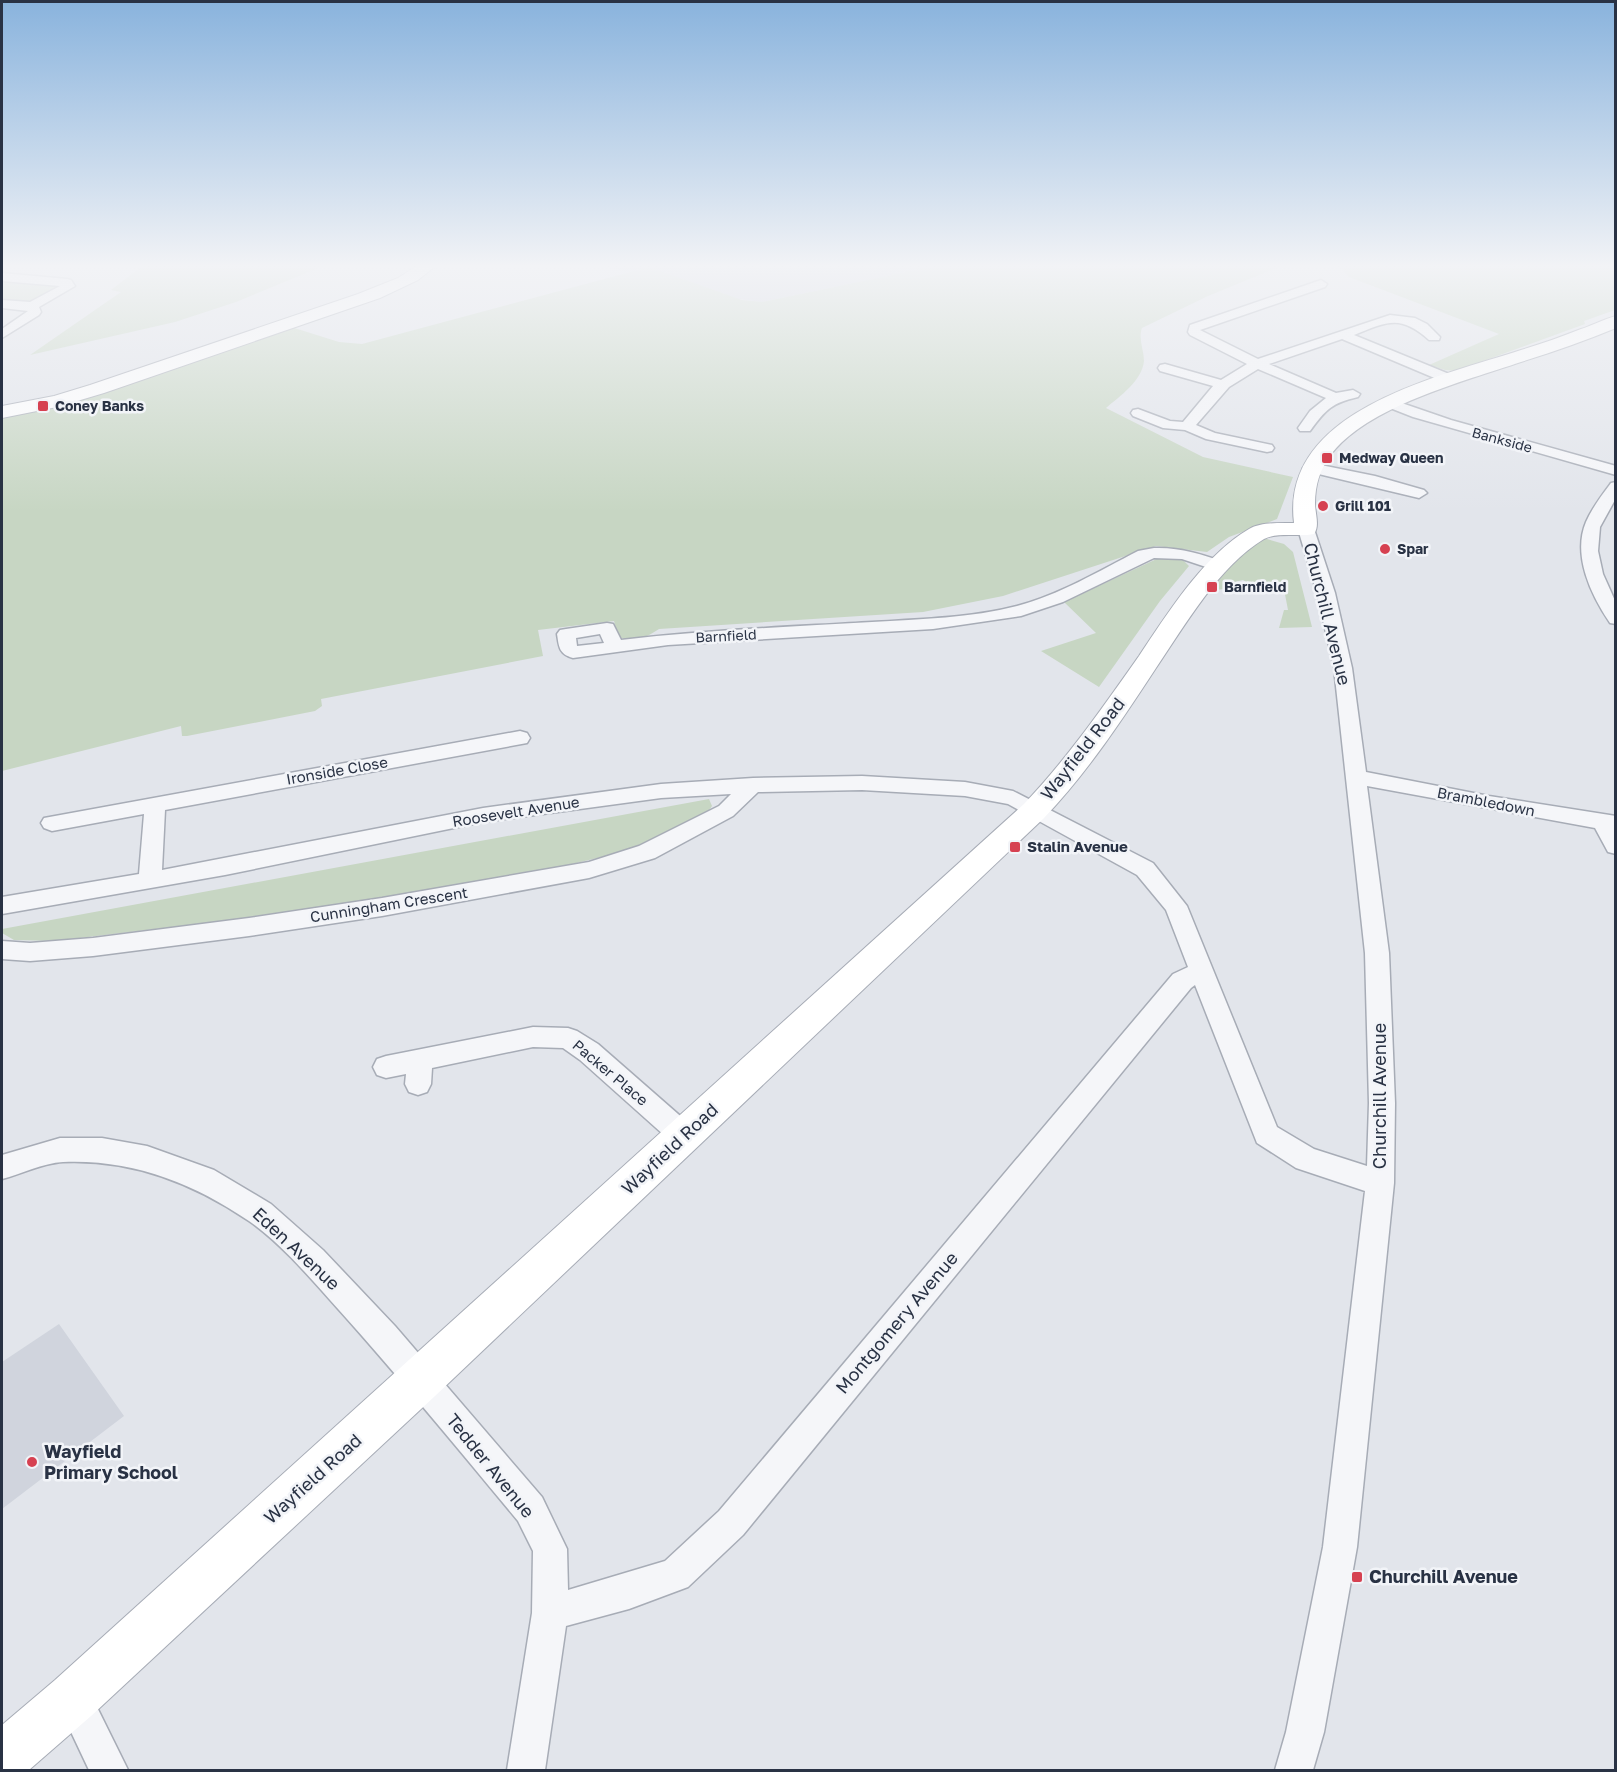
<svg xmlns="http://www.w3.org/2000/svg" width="1617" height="1772" viewBox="0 0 1617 1772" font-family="'Golos Text',sans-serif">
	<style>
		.built { fill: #d0d4dd }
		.green { fill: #c7d6c3 }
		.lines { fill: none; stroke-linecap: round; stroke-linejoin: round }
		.street-casing { stroke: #a7acb6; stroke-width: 3 }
		.secondary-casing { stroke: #a7acb6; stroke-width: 2 }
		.street { fill: #f5f6f9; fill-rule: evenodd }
		.secondary { fill: #fff; fill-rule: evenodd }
		.poi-dot { fill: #d64151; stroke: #f2f4f8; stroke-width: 2 }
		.labels { text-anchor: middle; stroke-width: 5; stroke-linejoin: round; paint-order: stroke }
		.far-poi-label { font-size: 14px; font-weight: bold; fill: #293244; stroke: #f2f4f8; text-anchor: start }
		.far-street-label { font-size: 14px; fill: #293244; stroke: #f2f4f8 }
		.street-label { font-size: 15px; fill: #293244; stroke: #f2f4f8 }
		.poi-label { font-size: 15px; font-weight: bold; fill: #293244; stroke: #f2f4f8; text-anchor: start }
		.near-street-label { font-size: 18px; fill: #293244; stroke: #f2f4f8 }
		.near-poi-label { font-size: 18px; font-weight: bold; fill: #293244; stroke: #f2f4f8; text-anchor: start }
	</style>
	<rect width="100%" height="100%" fill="#e2e5eb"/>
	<path class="built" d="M 597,264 L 946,264 L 762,302 L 738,299 L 649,267 L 626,272 Z
		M 59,1324 L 124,1416 L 2,1509 L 2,1362 Z"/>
	<path class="green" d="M 145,264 L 328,264 L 236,302 L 175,322 L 30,355 L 121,292 L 111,290 Z
		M 945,264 L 1286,264 L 1208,296 L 1142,328 C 1138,339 1144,350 1144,361 C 1142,381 1120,396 1106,408 L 1203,457 L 1293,477 L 1277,519 L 1229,537 L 1207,552 L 1156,546 L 1003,596 L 923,612 L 659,629 C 647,637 631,645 618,636 L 614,621 L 538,630 L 543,656 L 321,699 L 322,706 L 315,711 L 187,736 L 182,736 L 181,726 L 2,771 L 2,414 L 29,410 L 288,326 L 339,342 L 362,344 L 649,267 L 742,300 L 762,302 Z
		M 1330,264 L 1615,264 L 1615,310 L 1584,321 L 1585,324 L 1456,371 L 1445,370 L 1429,365 L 1499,334 L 1349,277 L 1343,270 Z
		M 12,280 L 59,284 L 59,287 L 29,303 L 2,302 L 2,281 Z
		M 1267,539 L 1284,544 L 1293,552 L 1312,627 L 1279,628 L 1284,610 L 1288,610 L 1283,584 L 1253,586 L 1243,580 L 1227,584 L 1225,589 L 1216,590 L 1207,586 L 1255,540 Z
		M 1163,556 L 1182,559 L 1189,566 L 1160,601 L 1099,687 L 1041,651 L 1096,633 L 1064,602 Z
		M 709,799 L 712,806 L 707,813 L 652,841 L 614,854 L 551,869 L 451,888 L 214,922 L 54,941 L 14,940 L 2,933 L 2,929 Z"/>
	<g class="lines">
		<g class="street-casing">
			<path id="street" d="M 2,273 L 67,279 L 71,280 L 75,286 L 39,307 L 41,312 L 39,315 L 2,338 L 2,329 L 28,311 L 2,308 L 2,300 L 30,302 L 60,286 L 2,281 Z
				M 1321,280 L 1327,284 L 1325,287 L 1200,330 L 1258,359 L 1390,315 L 1415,318 L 1427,324 L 1440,337 L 1439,340 L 1429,340 C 1400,314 1387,322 1354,335 L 1454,376 L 1456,379 L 1454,382 L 1444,382 L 1342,339 L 1269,364 L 1336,393 L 1353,390 L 1360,394 L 1358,397 C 1332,403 1326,409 1310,431 L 1300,431 L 1298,428 L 1310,411 L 1326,398 L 1258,369 L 1229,387 L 1196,425 L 1215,433 L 1272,445 L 1274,448 L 1272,451 L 1267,452 L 1206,439 L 1185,430 L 1163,428 L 1133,416 L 1131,413 L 1133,410 L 1138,409 L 1170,421 L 1183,422 L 1213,386 L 1160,371 L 1158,368 L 1160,365 L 1165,364 L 1221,380 L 1247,364 L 1190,335 L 1188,332 L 1190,325 Z
				M 1390,399 L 1451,420 L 1616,466 L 1616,475 L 1413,417 L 1385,406 L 1383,403 L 1385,400 Z
				M 1311,463 L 1375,476 L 1424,490 L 1427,493 L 1419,498 L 1306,471 L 1303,468 L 1306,465 Z
				M 1616,482 L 1616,498 L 1600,527 L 1598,551 L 1603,574 L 1616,603 L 1616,624 L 1610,623 C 1591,595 1572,555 1586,522 C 1592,508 1602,495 1611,483 Z
				M 1306,524 L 1314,529 L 1335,593 L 1352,668 L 1366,772 L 1489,796 L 1616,816 L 1616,854 L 1608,852 L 1595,828 L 1367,786 L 1389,953 L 1395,1103 L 1394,1183 L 1357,1547 L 1324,1732 L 1313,1770 L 1275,1770 L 1286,1732 L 1323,1547 L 1365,1191 L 1296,1168 L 1257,1143 L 1195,985 L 1191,988 L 743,1535 L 688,1587 L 629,1609 L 566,1626 L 545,1770 L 507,1770 L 532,1613 L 533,1551 L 518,1521 C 459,1450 401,1379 339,1310 C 314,1282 280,1242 249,1221 C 193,1183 132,1159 63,1162 C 43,1163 21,1174 2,1179 L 2,1155 L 60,1138 L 102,1138 L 147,1146 L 214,1170 L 271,1204 L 323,1250 L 395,1326 L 542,1497 L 567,1549 L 568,1590 L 665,1561 L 719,1511 L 1173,974 L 1188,967 L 1166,910 L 1137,875 L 1008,804 L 965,796 L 862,790 L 758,792 L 733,816 L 655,858 L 589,878 L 382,916 L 249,936 L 93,956 L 30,961 L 2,959 L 2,941 L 30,943 L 93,938 L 249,918 L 382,898 L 589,862 L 639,846 L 719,806 L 731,794 L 661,798 L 483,822 L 225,875 L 2,914 L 2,897 L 139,874 L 144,814 L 52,831 L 44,828 L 41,823 L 44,818 L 520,731 L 527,733 L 530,738 L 527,743 L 165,810 L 162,870 L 483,808 L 661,784 L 753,778 L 862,776 L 965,782 L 1013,791 L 1153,863 L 1187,906 L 1277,1127 L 1314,1149 L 1367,1166 L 1369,1103 L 1365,953 L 1334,668 L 1317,593 L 1298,529 Z
				M 1154,548 C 1179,547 1201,554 1224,562 L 1226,566 L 1218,571 L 1182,559 L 1154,558 L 1063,602 L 1021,616 L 933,629 L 668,645 L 573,658 C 559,654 559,647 557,634 L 560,630 L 566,629 L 607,623 L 613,624 L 621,640 C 704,630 788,627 872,622 C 920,619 971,618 1017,606 C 1059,595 1099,571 1138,551 ZM 600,634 L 604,643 L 577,646 L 576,638 Z
				M 533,1027 L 568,1028 L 577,1031 L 598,1044 L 694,1128 L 697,1136 L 694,1144 L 684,1148 L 674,1144 L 580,1060 L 563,1048 L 533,1047 L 432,1068 L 431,1084 L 427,1092 L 418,1095 L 409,1092 L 405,1084 L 406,1074 L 386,1078 L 377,1075 L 373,1067 L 377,1059 L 386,1056 Z
				M 73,1680 L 86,1685 L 128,1770 L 89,1770 L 55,1698 L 60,1685 Z"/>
		</g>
		<g class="secondary-casing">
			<path id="secondary" d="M 420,264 L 438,264 L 418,280 L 380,298 L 104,393 L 57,407 L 2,418 L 2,406 L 54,396 L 90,385 L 358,294 L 398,278 Z
				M 1616,316 L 1616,328 C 1585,341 1553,352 1521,362 C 1465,381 1365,407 1330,456 C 1320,469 1315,486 1315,503 C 1315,513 1320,526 1314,534 C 1299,537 1277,532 1264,539 C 1219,566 1185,625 1156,668 C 1122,720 1087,773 1044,818 L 435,1396 L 91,1716 L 29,1770 L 2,1770 L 2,1725 L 55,1680 L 1024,804 C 1067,759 1103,707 1139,656 C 1167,614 1204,555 1249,529 C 1261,522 1280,523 1294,523 C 1280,410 1439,377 1521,350 C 1541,344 1561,337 1581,329 C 1593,325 1604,319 1616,316 Z"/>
		</g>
		<use href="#street" class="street"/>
		<use href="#secondary" class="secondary"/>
	</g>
	<linearGradient id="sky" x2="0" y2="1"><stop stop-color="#89b3dd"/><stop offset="0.52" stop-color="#f2f3f6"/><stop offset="1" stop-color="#f2f3f6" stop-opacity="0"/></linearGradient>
	<rect width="1617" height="512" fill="url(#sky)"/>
	<g class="poi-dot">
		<rect x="37" y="400" width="12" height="12" rx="3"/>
		<rect x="1321" y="452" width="12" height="12" rx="3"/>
		<circle cx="1323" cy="506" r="6"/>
		<circle cx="1385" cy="549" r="6"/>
		<rect x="1206" y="581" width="12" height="12" rx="3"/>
		<rect x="1009" y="841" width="12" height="12" rx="3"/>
		<circle cx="32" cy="1462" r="6"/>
		<rect x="1351" y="1571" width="12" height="12" rx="3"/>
	</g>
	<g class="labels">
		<g class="far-poi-label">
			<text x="55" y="411">Coney Banks</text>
			<text x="1339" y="463">Medway Queen</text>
			<text x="1335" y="511">Grill 101</text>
			<text x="1397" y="554">Spar</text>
			<text x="1224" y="592">Barnfield</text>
		</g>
		<g class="far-street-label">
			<text transform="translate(1502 440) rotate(15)" y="5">Bankside</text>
			<text transform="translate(726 636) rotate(-3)" y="5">Barnfield</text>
		</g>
		<g class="street-label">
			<text transform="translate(337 771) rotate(-10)" y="5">Ironside Close</text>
			<text transform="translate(1486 802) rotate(11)" y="5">Brambledown</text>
			<text transform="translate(516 812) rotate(-9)" y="5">Roosevelt Avenue</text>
			<text transform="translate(389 905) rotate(-9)" y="5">Cunningham Crescent</text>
			<text transform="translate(610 1073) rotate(40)" y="5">Packer Place</text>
		</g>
		<g class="poi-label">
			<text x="1027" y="852">Stalin Avenue</text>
		</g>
		<g class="near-street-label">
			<text transform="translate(1327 614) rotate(76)" y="6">Churchill Avenue</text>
			<text transform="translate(1083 749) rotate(-52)" y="6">Wayfield Road</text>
			<text transform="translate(1380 1096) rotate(-90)" y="6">Churchill Avenue</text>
			<text transform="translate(670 1149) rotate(-43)" y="6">Wayfield Road</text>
			<text transform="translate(296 1249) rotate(43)" y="6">Eden Avenue</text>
			<text transform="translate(897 1323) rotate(-50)" y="6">Montgomery Avenue</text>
			<text transform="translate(490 1466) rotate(51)" y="6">Tedder Avenue</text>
			<text transform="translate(313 1479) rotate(-42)" y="6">Wayfield Road</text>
		</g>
		<g class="near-poi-label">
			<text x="44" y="1458">Wayfield<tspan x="44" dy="21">Primary School</tspan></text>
			<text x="1369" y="1583">Churchill Avenue</text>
		</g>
	</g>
	<rect width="1617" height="1772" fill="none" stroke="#293244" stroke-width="6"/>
</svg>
